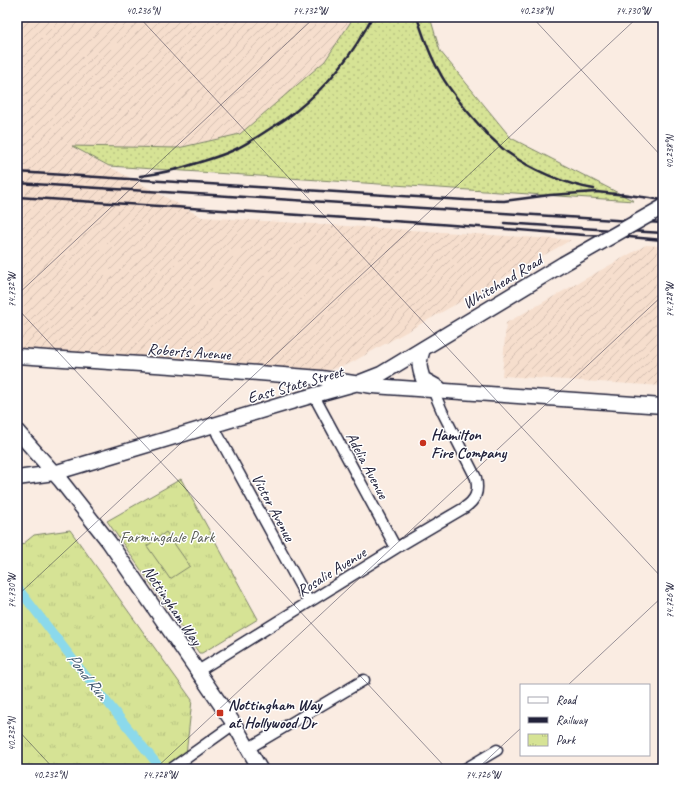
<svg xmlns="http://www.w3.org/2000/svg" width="680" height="786" viewBox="0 0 680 786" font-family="Caveat,sans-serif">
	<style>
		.industrial { fill: url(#industrial-furrows) }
		.grass { fill: url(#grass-dots); stroke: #7c8268 }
		.park { fill: url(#park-tufts); stroke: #7c8268 }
		.pitch { fill: #d6e395; stroke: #7c8268 }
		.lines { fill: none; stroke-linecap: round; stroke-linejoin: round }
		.canal { stroke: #8bd9eb; stroke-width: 9 }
		.street-casing { stroke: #22223b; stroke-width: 13 }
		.secondary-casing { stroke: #22223b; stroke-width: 17 }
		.street { stroke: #fff; stroke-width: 10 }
		.secondary { stroke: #fff; stroke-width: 14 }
		.rail { stroke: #22223b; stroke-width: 2.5 }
		.secondary-bridge-casing { stroke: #22223b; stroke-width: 17; stroke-linecap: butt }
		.secondary-bridge { stroke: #fff; stroke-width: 14 }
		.ticks { fill: none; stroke: #22223b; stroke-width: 1; stroke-opacity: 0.45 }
		.poi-dot { fill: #c8321e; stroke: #fff; stroke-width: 1.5 }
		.labels { text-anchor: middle; stroke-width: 3; stroke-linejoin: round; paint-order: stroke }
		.street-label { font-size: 16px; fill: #22223b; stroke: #fff }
		.poi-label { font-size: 16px; font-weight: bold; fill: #22223b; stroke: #fff; text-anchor: start }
		.park-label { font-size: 16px; fill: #585c56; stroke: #fff }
		.water-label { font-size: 17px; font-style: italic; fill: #425970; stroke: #fff }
		.neatline { fill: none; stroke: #22223b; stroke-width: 1.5 }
		.ticks-label { font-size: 10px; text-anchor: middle; fill: #22223b }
	</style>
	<defs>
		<pattern id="industrial-furrows" width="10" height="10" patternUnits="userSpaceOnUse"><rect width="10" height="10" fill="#f6decd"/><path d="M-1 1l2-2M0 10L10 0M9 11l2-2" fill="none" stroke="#d3beb1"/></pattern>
		<pattern id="grass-dots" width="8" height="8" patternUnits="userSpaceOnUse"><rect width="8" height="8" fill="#d6e395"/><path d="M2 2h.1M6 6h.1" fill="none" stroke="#b7c281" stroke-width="1.8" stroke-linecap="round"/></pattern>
		<pattern id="park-tufts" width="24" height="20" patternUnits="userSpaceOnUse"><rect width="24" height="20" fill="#d6e395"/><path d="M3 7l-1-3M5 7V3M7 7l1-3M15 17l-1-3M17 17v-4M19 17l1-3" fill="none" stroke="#b7c281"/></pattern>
	</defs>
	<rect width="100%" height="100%" fill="#faece2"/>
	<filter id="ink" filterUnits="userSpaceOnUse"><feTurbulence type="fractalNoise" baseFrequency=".025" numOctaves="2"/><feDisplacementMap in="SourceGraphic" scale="8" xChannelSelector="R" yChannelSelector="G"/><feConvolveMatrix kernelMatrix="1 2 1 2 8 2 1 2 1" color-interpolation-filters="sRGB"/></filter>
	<g filter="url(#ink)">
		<path class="industrial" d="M 17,17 L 354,17 L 325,61 L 240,134 L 178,148 L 73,147 L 202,217 L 571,240 L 349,364 L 308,376 L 17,354 Z
			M 663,236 L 663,386 L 502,376 L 506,323 L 646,245 L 659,246 L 661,237 Z"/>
		<path class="grass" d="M 354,17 L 430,17 L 440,51 L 511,138 L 634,201 L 109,166 L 72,146 L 178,148 L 240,134 L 325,61 Z"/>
		<path class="park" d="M 181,479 L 258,619 L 202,653 L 199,653 L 107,521 Z
			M 70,530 L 192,700 L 186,755 L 193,769 L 17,769 L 17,549 L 34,535 Z"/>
		<path class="pitch" d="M 166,532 L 190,566 L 170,579 L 147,546 Z"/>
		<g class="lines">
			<path class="canal" d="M 17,587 L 82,671 L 158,765"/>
			<g class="street-casing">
				<path id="street" d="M 314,396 L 396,548
					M 214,426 L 218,435 L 309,602
					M 198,671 L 396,548 L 464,508 C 476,500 479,492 476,478 L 442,411 L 433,390
					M 249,748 L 364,680
					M 171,769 L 234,724
					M 465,769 L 497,750"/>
			</g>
			<g class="secondary-casing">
				<path id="secondary" d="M 423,349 C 419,362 418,365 423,379 L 439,388
					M 17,356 L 171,366 L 321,378 L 373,386 L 663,406
					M 17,431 L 61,481 L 109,542 L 234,724 L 260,769
					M 17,478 L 54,473 L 304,398 L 358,383 L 381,374 L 563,264"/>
			</g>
			<use href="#street" class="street"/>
			<use href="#secondary" class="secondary"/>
			<path class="rail" d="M 417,17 C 423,35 429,54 439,71 C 444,82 452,91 459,101 C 469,114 479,125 489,136 C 495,141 501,148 507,152 C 532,170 564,184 594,189
				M 17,172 L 465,200 L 504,201 L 550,195 L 596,192 L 627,195
				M 140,176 C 158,174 176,170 194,164 C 207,160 221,156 234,150 C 247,144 259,136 271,128 C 279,123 288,118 296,111 C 327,86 354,53 372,17
				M 17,183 L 663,223
				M 622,194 L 663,200
				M 17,197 L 439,224 L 584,235 L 618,236 L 663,240
				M 504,223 L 612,230
				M 630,231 L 663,233"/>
			<g class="secondary-bridge-casing">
				<path id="secondary-bridge" d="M 563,264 L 663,207"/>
			</g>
			<use href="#secondary-bridge" class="secondary-bridge"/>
		</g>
	</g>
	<path class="ticks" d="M 139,17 L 663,579M 532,17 L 663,158M 17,295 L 315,17M 17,308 L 447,769M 17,596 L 638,17M 568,685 L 663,596M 17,729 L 54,769M 155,769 L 663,295M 477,769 L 521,728"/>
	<g class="poi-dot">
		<circle cx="423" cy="443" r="4"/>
		<rect x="216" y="709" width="8" height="8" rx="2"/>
	</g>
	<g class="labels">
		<g class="street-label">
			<text transform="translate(502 281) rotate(-31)" y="6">Whitehead Road</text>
			<text transform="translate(189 351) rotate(4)" y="6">Roberts Avenue</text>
			<text transform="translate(295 384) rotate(-16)" y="6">East State Street</text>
			<text transform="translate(368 465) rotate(62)" y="6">Adelia Avenue</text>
			<text transform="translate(274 507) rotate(62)" y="6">Victor Avenue</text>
			<text transform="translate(331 571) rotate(-32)" y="6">Rosalie Avenue</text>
			<text transform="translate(173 605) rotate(56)" y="6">Nottingham Way</text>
		</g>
		<g class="poi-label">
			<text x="431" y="440">Hamilton<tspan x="431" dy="18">Fire Company</tspan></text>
			<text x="228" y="710">Nottingham Way<tspan x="228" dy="18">at Hollywood Dr</tspan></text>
		</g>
		<g class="park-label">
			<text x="167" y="542">Farmingdale Park</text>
		</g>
		<g class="water-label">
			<text transform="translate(88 676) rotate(52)" y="6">Pond Run</text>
		</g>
	</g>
	<rect width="680" height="786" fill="none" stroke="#fff" stroke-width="44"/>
	<rect x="520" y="684" width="130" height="72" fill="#ffffff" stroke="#a7a7b1"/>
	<rect x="528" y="697" width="20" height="6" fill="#ffffff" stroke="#a7a7b1"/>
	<text x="556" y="704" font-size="12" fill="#22223b">Road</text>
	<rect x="528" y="717" width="20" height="6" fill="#22223b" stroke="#a7a7b1"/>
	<text x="556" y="724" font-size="12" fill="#22223b">Railway</text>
	<rect x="528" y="734" width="20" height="12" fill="url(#park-tufts)" stroke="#a7a7b1"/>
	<text x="556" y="744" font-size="12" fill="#22223b">Park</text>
	<rect x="22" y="22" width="636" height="742" class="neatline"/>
	<g class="ticks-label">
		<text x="143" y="14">40.236°N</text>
		<text x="310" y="14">74.732°W</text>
		<text x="536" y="14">40.238°N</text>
		<text x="633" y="14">74.730°W</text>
		<text transform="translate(669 152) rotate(-90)" y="4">40.238°N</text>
		<text transform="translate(11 290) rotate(-90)" y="4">74.732°W</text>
		<text transform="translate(669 300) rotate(-90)" y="4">74.728°W</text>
		<text transform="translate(11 591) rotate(-90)" y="4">74.730°W</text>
		<text transform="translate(669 601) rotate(-90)" y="4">74.726°W</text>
		<text transform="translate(11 734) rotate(-90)" y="4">40.232°N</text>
		<text x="50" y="778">40.232°N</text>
		<text x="160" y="778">74.728°W</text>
		<text x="483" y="778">74.726°W</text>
	</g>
</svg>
